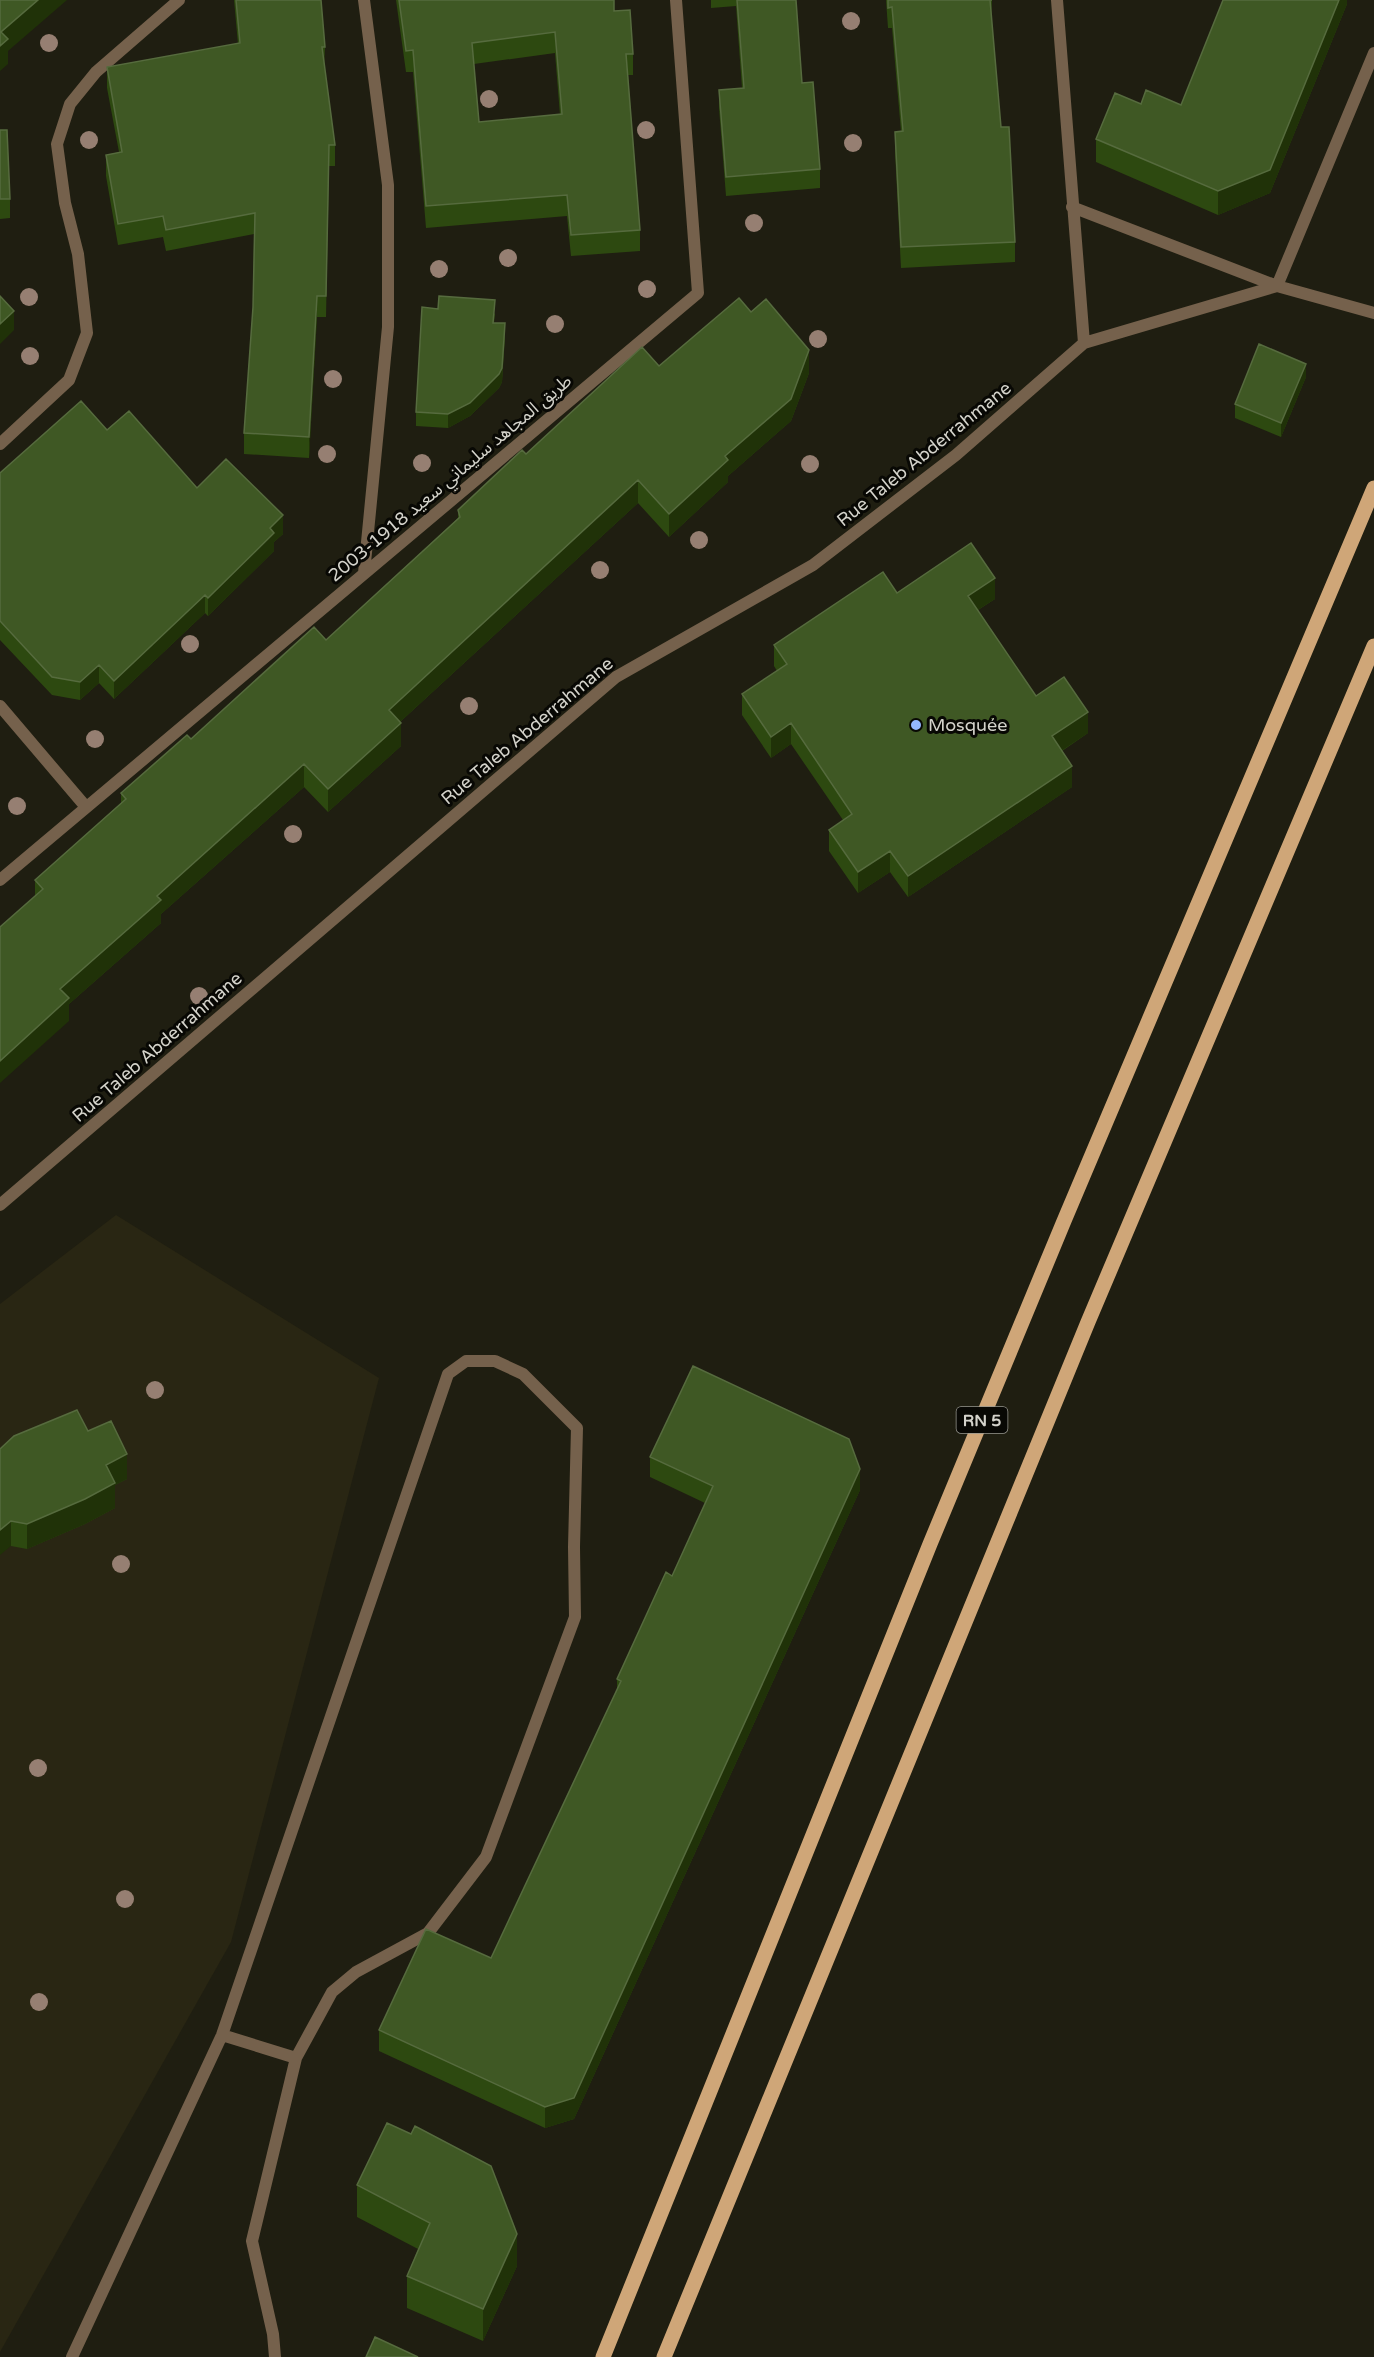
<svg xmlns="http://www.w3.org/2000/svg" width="1374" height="2357" viewBox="0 0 1374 2357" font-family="'Varela Round','Noto Sans Arabic',sans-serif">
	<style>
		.built { fill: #292613 }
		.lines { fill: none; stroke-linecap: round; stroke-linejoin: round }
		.lane { stroke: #75614c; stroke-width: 12 }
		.street { stroke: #75614c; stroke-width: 12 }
		.primary { stroke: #cfa678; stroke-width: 15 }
		.tree { fill: #967f72 }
		.wall { fill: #2d4910; fill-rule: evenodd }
		.shaded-wall { fill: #203208 }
		.building { fill: #3f5824; stroke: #566b3e; stroke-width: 1.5; fill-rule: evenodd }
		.poi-dot { fill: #93b7fd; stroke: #080804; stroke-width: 2 }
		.labels { text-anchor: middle; stroke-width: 6; stroke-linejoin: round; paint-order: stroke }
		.shield { fill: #080804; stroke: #97968f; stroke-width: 1.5 }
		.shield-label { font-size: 16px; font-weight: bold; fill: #d4d3cb }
		.street-label { font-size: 18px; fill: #d4d3cb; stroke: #080804 }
		.poi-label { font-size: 18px; fill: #d4d3cb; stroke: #080804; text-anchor: start }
	</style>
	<rect width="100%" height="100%" fill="#1f1e11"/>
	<path class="built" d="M 116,1215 L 379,1378 L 231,1942 L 0,2352 L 0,1304 Z"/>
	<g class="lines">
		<path class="lane" d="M 222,2035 L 296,2058
			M 72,2357 L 222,2035 L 448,1374 L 466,1361 L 495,1361 L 523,1374 L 577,1428 L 574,1547 L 575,1617 L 486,1857 L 428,1933 L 356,1972 L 332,1992 L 296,2058 L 252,2241 L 273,2334 L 275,2357"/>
		<path class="street" d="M 364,0 L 388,185 L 388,327 L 364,573
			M 1072,207 L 1277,286 L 1374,53
			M 1084,343 L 1277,286 L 1374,313
			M 0,444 L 69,380 L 87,333 L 78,254 L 65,203 L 57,144 L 70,104 L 96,72 L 179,0
			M 0,706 L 86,807
			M 0,880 L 698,293 L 676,0
			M 0,1205 L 616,677 L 813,565 L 956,455 L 1084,343 L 1057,0"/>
		<path class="primary" d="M 603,2357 L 930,1544 L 1064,1221 L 1374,488
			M 664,2357 L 1088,1322 L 1374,646"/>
	</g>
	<g class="tree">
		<circle cx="851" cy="21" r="9"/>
		<circle cx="49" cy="43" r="9"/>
		<circle cx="489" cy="99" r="9"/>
		<circle cx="646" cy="130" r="9"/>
		<circle cx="89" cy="140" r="9"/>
		<circle cx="853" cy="143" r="9"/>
		<circle cx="754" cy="223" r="9"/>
		<circle cx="508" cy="258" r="9"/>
		<circle cx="439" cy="269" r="9"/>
		<circle cx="647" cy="289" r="9"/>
		<circle cx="29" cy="297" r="9"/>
		<circle cx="555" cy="324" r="9"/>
		<circle cx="818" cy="339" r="9"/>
		<circle cx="30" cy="356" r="9"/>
		<circle cx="333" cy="379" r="9"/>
		<circle cx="327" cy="454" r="9"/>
		<circle cx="422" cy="463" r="9"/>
		<circle cx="810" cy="464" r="9"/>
		<circle cx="699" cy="540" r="9"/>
		<circle cx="600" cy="570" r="9"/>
		<circle cx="190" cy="644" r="9"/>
		<circle cx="469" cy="706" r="9"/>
		<circle cx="95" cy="739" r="9"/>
		<circle cx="17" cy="806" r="9"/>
		<circle cx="293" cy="834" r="9"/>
		<circle cx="199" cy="996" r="9"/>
		<circle cx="155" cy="1390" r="9"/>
		<circle cx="121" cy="1564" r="9"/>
		<circle cx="38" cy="1768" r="9"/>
		<circle cx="125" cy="1899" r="9"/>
		<circle cx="39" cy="2002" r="9"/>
	</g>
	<path class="wall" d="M 234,0 L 321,0 L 325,47 L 324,68 L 335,145 L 335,166 L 329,166 L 326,317 L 317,317 L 309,458 L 244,454 L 244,433 L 253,307 L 254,234 L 166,251 L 163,237 L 118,245 L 106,176 L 106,155 L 119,152 L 107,88 L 107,67 L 238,44 Z
		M 396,0 L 614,0 L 614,11 L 633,54 L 633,75 L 628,75 L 640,230 L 640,251 L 571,256 L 567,216 L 426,228 L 413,72 L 406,72 ZM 555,53 L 560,115 L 479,122 L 474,64 Z
		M 711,0 L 796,0 L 802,83 L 820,169 L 820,188 L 726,196 L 719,108 L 719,90 L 742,88 L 736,6 L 711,8 Z
		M 886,0 L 992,0 L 991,21 L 1001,127 L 1015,242 L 1015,262 L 901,268 L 895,152 L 895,132 L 901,131 L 892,28 L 888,28 Z
		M 1347,0 L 1347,4 L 1270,193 L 1218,215 L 1096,162 L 1096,139 L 1141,104 L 1181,105 Z
		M 0,130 L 10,199 L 10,218 L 0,219 Z
		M 751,312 L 809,373 L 791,421 L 728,476 L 728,482 L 669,537 L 638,503 L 400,722 L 401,746 L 328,812 L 304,787 L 161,914 L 161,923 L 69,1004 L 69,1021 L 35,896 L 35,880 L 121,803 L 121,793 L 191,739 L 326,640 L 458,518 L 458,510 L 526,454 L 659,366 Z
		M 495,313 L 494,323 L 505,337 L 502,382 L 499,388 L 470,416 L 448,428 L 416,426 L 416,412 Z
		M 1306,377 L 1281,437 L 1235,418 L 1235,404 Z
		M 107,430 L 197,488 L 283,534 L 274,542 L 274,551 L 208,616 L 205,613 L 114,699 L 99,683 L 80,700 L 52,695 L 0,640 L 0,473 Z
		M 897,593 L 995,599 L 978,610 L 1036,696 L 1088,733 L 1062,751 L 1072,787 L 908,897 L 890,872 L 858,893 L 829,851 L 829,830 L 843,820 L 791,744 L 771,758 L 742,715 L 742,694 L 777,671 L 774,666 L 774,645 Z
		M 88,1431 L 127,1479 L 115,1485 L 115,1508 L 85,1524 L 27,1549 L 11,1546 L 0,1449 Z
		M 650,1457 L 860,1490 L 574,2119 L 545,2128 L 379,2051 L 379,2030 L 491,1958 L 617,1690 L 617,1679 L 672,1576 L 705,1503 L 650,1477 Z
		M 357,2185 L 517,2266 L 483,2341 L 407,2308 L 407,2276 L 418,2249 L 357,2217 Z"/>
	<path class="shaded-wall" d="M 38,0 L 67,0 L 8,51 L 8,64 L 0,71 L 0,46 L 1,32 Z
		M 1339,0 L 1347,0 L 1347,4 L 1270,193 L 1218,215 L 1218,191 Z
		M 317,296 L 317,317 L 309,458 L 309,437 Z
		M 14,311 L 14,330 L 0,344 L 0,324 Z
		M 505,323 L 502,382 L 499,388 L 470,416 L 448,428 L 448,414 Z
		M 809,350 L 809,373 L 791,421 L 728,476 L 728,482 L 669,537 L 669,514 L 725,456 Z
		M 1306,364 L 1306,377 L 1281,437 L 1281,423 Z
		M 638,480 L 638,503 L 389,732 L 389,710 Z
		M 283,515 L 283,534 L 274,542 L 274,551 L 208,616 L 208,598 L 270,528 Z
		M 995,578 L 995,599 L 968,616 L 968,596 Z
		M 205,595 L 205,613 L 114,699 L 114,681 Z
		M 99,665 L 99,683 L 80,700 L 80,682 Z
		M 1088,712 L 1088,733 L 1052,757 L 1052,736 Z
		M 401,723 L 401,746 L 328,812 L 328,789 Z
		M 791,723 L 791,744 L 771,758 L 771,737 Z
		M 304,764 L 304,787 L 161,914 L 161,923 L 69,1004 L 69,1021 L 0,1083 L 0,1061 L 60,989 L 157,896 Z
		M 1072,766 L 1072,787 L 908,897 L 908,876 Z
		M 890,851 L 890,872 L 858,893 L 858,872 Z
		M 127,1454 L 127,1479 L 115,1485 L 115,1508 L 85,1524 L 27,1549 L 27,1524 L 106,1465 Z
		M 860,1469 L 860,1490 L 574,2119 L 545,2128 L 545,2107 Z
		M 11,1521 L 11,1546 L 0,1555 L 0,1530 Z
		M 517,2234 L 517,2266 L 483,2341 L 483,2309 Z"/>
	<path class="building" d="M 0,0 L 38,0 L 1,32 L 8,39 L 0,46 Z
		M 236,0 L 321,0 L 325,47 L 322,47 L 335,145 L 329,145 L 326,296 L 317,296 L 309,437 L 244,433 L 253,307 L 255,213 L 166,230 L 163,216 L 118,224 L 106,155 L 122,152 L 107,67 L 240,43 Z
		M 399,0 L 614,0 L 614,11 L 630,10 L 633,54 L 626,54 L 640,230 L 571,235 L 567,195 L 426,206 L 413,50 L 406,51 ZM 555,32 L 562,114 L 479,122 L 472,43 Z
		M 737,0 L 796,0 L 802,83 L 813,82 L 820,169 L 726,177 L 719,90 L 744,88 Z
		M 888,0 L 992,0 L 990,0 L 1001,127 L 1009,127 L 1015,242 L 901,247 L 895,132 L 903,131 L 892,7 L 888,8 Z
		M 1223,0 L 1339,0 L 1270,170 L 1218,191 L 1096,139 L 1115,93 L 1141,104 L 1146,90 L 1181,105 Z
		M 0,130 L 7,130 L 10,199 L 0,199 Z
		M 0,296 L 14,311 L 0,324 Z
		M 439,296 L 495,300 L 493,323 L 505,323 L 502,368 L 499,374 L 470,403 L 448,414 L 416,412 L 422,307 L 438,309 Z
		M 739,298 L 751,312 L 766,299 L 809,350 L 791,399 L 725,456 L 728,460 L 669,514 L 638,480 L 389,710 L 401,723 L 328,789 L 304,764 L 157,896 L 161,900 L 60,989 L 69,998 L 0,1061 L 0,927 L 43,889 L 35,880 L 126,799 L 121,793 L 187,735 L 191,739 L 314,627 L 326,640 L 460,517 L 458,510 L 522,450 L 526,454 L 642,347 L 659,366 Z
		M 1259,344 L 1306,364 L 1281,423 L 1235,404 Z
		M 81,401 L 107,430 L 129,411 L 197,488 L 226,459 L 283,515 L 270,528 L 274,533 L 208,598 L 205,595 L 114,681 L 99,665 L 80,682 L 52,677 L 0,621 L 0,473 Z
		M 971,543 L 995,578 L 968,596 L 1036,696 L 1064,677 L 1088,712 L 1052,736 L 1072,766 L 908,876 L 890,851 L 858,872 L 829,830 L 852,814 L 791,723 L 771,737 L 742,694 L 787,664 L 774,645 L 883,572 L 897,593 Z
		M 693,1366 L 849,1439 L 860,1469 L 574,2098 L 545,2107 L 379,2030 L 426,1929 L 491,1958 L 621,1681 L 617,1679 L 666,1572 L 672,1576 L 713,1486 L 650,1457 Z
		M 77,1410 L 88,1431 L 111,1421 L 127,1454 L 106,1465 L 115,1483 L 85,1499 L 27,1524 L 11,1521 L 0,1530 L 0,1449 L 14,1436 Z
		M 387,2123 L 411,2134 L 415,2126 L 491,2166 L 517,2234 L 483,2309 L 407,2276 L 430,2223 L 357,2185 Z
		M 375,2337 L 418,2357 L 366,2357 Z"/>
	<circle class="poi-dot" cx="916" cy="725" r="6"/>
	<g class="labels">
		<rect class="shield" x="956.5" y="1407" width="51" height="26" rx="4.5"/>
		<g class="shield-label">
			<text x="982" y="1426">RN 5</text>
		</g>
		<g class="street-label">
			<text transform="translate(924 454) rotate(-39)" y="6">Rue Taleb Abderrahmane</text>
			<text transform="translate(450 478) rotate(-40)" y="6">طريق المجاهد سليماني سعيد 1918-2003</text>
			<text transform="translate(527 731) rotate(-40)" y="6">Rue Taleb Abderrahmane</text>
			<text transform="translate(157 1047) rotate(-41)" y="6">Rue Taleb Abderrahmane</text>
		</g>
		<g class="poi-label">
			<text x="928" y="731">Mosquée</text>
		</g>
	</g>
</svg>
